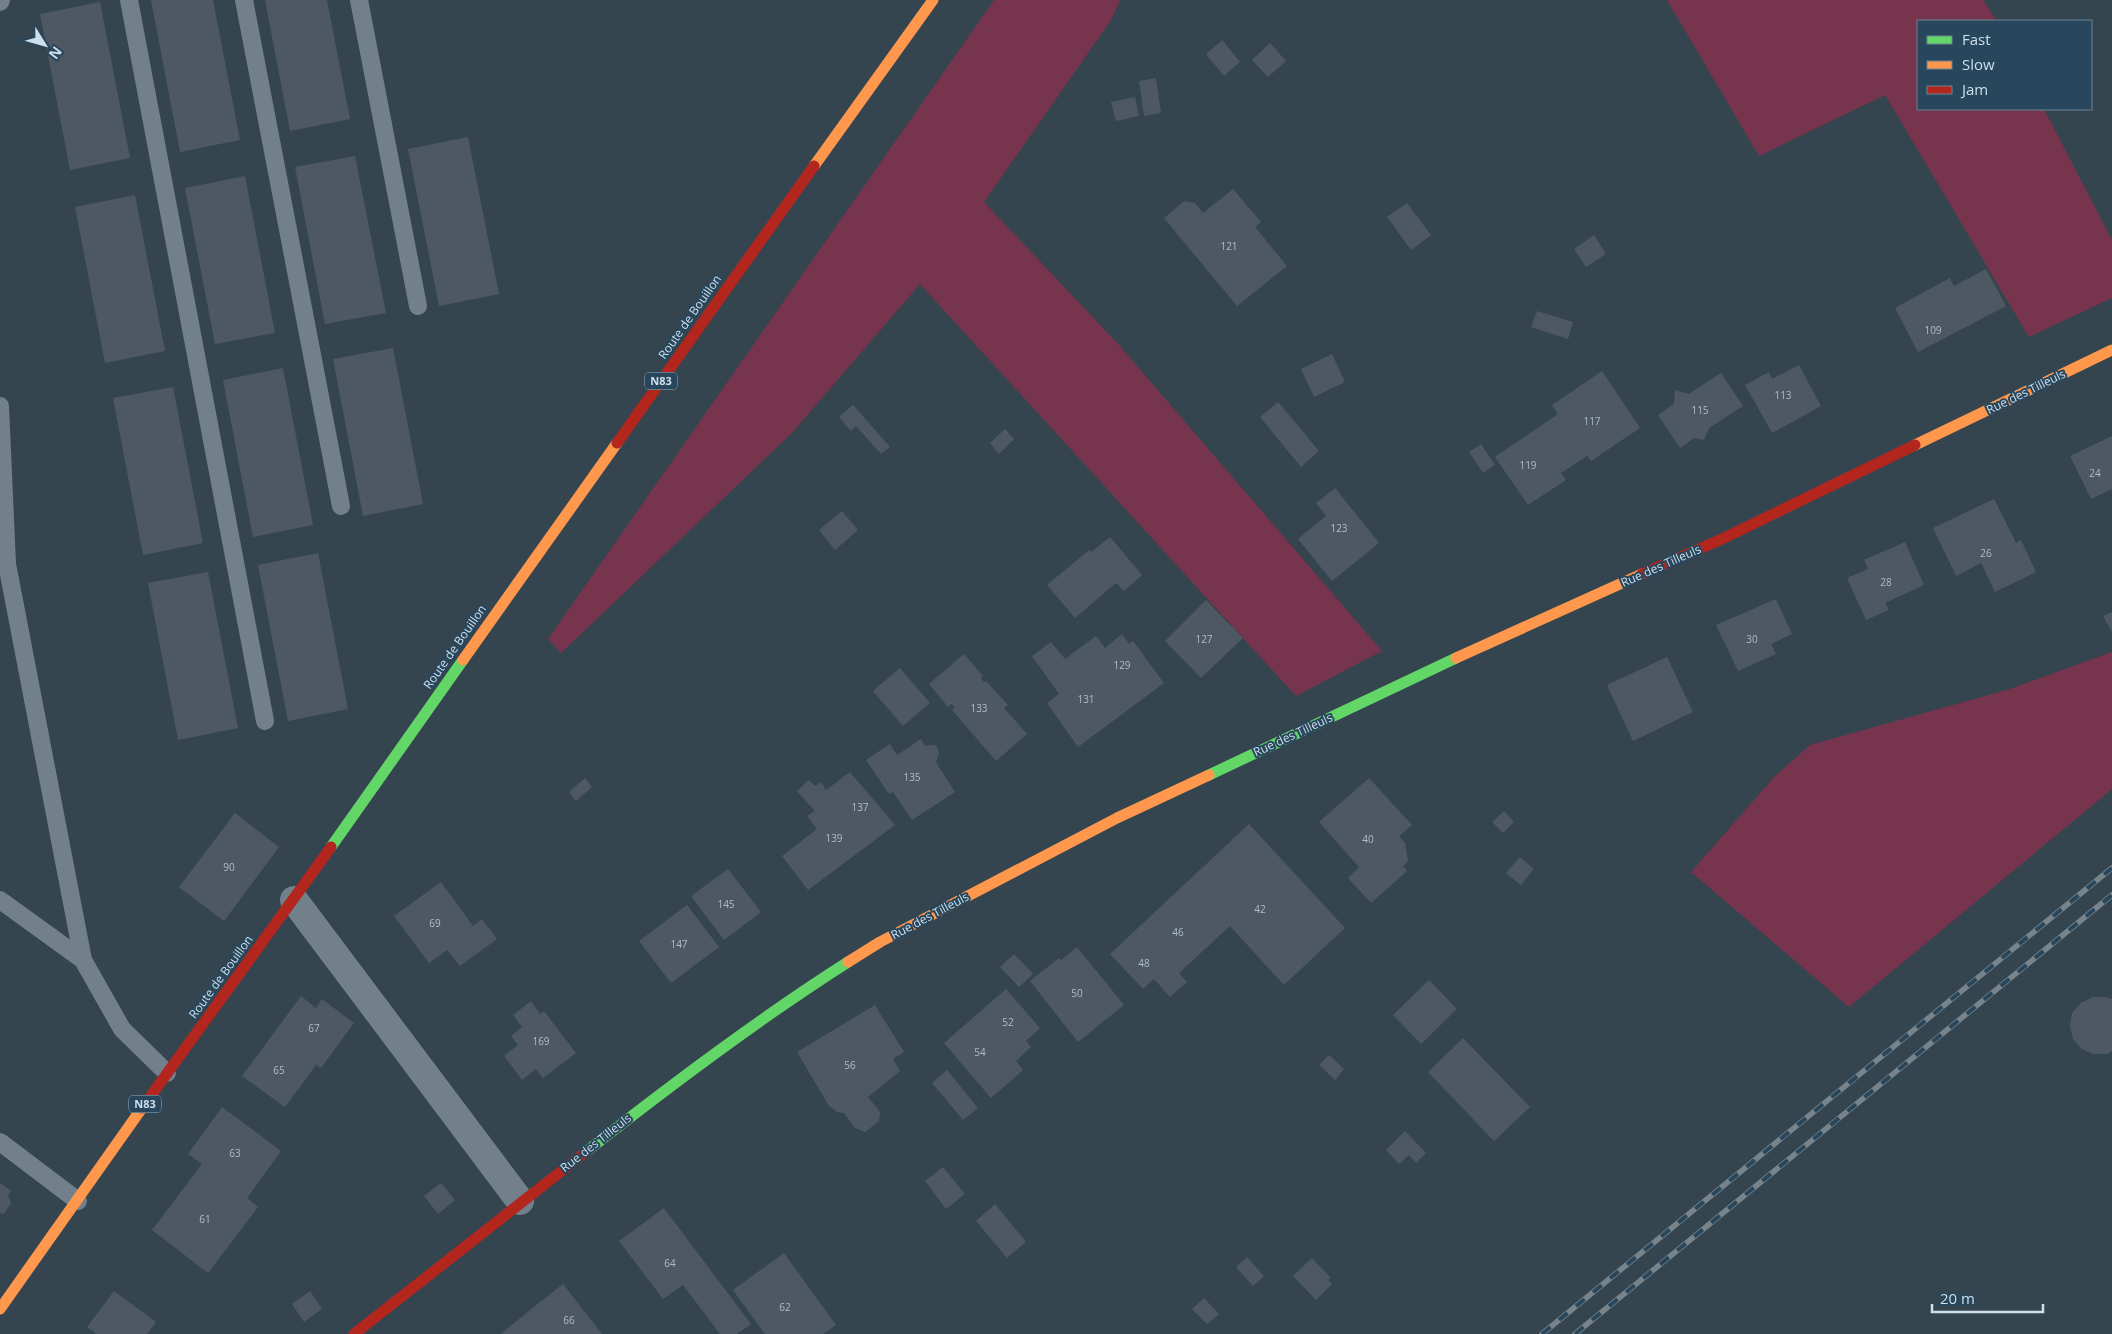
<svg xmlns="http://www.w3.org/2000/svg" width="2112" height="1334" viewBox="0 0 2112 1334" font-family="'Open Sans',sans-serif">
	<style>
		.green { fill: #76344d }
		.building { fill: #4e5862 }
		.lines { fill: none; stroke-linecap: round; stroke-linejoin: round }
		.lane { stroke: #71808a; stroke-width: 18 }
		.street { stroke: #71808a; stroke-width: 28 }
		.fast { stroke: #63d668; stroke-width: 11 }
		.slow { stroke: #ff974d; stroke-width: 11 }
		.jam { stroke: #b3261e; stroke-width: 11 }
		.rail-casing { stroke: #77848c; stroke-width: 5.5 }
		.rail { stroke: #29475c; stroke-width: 4; stroke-dasharray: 11; stroke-linecap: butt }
		.labels { text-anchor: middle; stroke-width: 4; stroke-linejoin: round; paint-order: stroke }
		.number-label { font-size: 10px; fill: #aebdca }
		.shield { fill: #29475c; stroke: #9cb1c1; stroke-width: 1 }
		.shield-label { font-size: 11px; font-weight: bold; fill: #cedfec }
		.street-label { font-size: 12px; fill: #cedfec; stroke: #29475c }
	</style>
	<rect width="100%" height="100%" fill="#354550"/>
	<path class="green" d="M 994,0 L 1120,0 L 1111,20 L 984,202 L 1119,345 L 1382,651 L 1296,696 L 920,284 L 792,433 L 561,653 L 548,639 Z
		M 1667,0 L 1983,0 L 1997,21 L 1918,21 L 1918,109 L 2044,109 L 2112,240 L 2112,298 L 2029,337 L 1885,95 L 1759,156 Z
		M 2112,652 L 2112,789 L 1849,1007 L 1691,872 L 1775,776 L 1810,745 L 2010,689 Z"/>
	<path class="building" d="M 151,0 L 213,0 L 240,140 L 180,152 Z
		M 265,0 L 327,0 L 350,119 L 290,131 Z
		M 100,2 L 130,158 L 70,170 L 40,14 Z
		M 1222,40 L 1240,62 L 1224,76 L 1206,54 Z
		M 1270,43 L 1286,61 L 1268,77 L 1252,60 Z
		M 1156,78 L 1161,113 L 1144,116 L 1139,81 Z
		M 1135,97 L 1139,116 L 1116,121 L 1111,102 Z
		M 468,137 L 499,294 L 439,306 L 408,149 Z
		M 355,156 L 386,313 L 325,324 L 295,167 Z
		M 245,176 L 275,333 L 215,344 L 185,188 Z
		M 1233,189 L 1261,222 L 1255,227 L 1287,266 L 1237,306 L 1164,218 L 1184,201 L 1195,203 L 1203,213 Z
		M 135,195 L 165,351 L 105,363 L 75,207 Z
		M 1407,203 L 1431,235 L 1411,250 L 1387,217 Z
		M 1594,235 L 1606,254 L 1586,267 L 1574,249 Z
		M 1986,269 L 2006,306 L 1918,352 L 1895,308 L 1950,278 L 1954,286 Z
		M 1537,311 L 1573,322 L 1568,339 L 1531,327 Z
		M 393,348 L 423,504 L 363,516 L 333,359 Z
		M 1332,354 L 1345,382 L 1314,397 L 1301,369 Z
		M 1799,365 L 1821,406 L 1772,433 L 1745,385 L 1769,372 L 1772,379 Z
		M 283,368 L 313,525 L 253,537 L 223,380 Z
		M 1602,371 L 1640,428 L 1591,461 L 1587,456 L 1561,473 L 1566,480 L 1528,505 L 1495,457 L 1558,414 L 1552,405 Z
		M 1721,373 L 1743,406 L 1709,428 L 1704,440 L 1694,438 L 1680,448 L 1658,415 L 1674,404 L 1675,390 L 1689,394 Z
		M 173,387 L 203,543 L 143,555 L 113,398 Z
		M 1278,402 L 1319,451 L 1301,467 L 1260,417 Z
		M 853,405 L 890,447 L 881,454 L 856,426 L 851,431 L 839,417 Z
		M 1005,429 L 1014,439 L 999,454 L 990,443 Z
		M 2112,436 L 2112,489 L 2091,499 L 2070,456 Z
		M 1481,444 L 1495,465 L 1483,473 L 1469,452 Z
		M 1335,488 L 1379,543 L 1332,581 L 1298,539 L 1326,516 L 1316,503 Z
		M 1994,499 L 2016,543 L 2021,540 L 2036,572 L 1995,592 L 1981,563 L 1956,576 L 1933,528 Z
		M 842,511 L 858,530 L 835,550 L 819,530 Z
		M 1110,537 L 1142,575 L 1124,591 L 1116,583 L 1075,618 L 1047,585 L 1089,550 L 1091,552 Z
		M 1905,542 L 1924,585 L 1885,603 L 1889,610 L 1866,620 L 1847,578 L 1868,569 L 1864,560 Z
		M 318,553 L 348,709 L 288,721 L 258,565 Z
		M 208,572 L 238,728 L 178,740 L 148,583 Z
		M 1776,599 L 1792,634 L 1771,644 L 1776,654 L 1738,671 L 1716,625 Z
		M 1206,600 L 1243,638 L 1201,678 L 1165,641 Z
		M 2112,612 L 2112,632 L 2103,616 Z
		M 1122,634 L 1129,644 L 1133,641 L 1164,683 L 1078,747 L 1047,703 L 1059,694 L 1032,656 L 1051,642 L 1065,659 L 1096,636 L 1105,648 Z
		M 964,654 L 983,676 L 981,678 L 984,682 L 986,681 L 1008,705 L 1004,708 L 1027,734 L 996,761 L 952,710 L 955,707 L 951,704 L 948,707 L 929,684 Z
		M 1667,657 L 1693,712 L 1633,741 L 1607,685 Z
		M 900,668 L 930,703 L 903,726 L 873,691 Z
		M 921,739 L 925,746 L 936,745 L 939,753 L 936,762 L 955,792 L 912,820 L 893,792 L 889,794 L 866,760 L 890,744 L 897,755 Z
		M 850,772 L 895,825 L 808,890 L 782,856 L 817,829 L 807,816 L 815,811 L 797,791 L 809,780 L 815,786 L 821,782 L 826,790 Z
		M 585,778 L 592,787 L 576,801 L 569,792 Z
		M 1369,778 L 1412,825 L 1399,836 L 1405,843 L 1408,861 L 1403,866 L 1407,871 L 1371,903 L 1348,878 L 1359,867 L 1319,822 Z
		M 1504,811 L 1514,822 L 1503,833 L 1492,822 Z
		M 235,813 L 279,847 L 224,921 L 179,887 Z
		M 1249,824 L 1345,928 L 1284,985 L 1230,926 L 1179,973 L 1187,982 L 1170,997 L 1154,979 L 1143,989 L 1110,954 Z
		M 1520,857 L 1534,869 L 1521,885 L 1506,873 Z
		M 728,869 L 761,912 L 724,940 L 691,896 Z
		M 441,882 L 473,926 L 482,919 L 497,939 L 460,966 L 447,950 L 429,963 L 394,916 Z
		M 687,905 L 719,947 L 671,983 L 639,941 Z
		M 1077,947 L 1124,1005 L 1078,1042 L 1030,981 L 1059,958 L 1061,960 Z
		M 1014,954 L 1033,974 L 1019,987 L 1000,967 Z
		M 1429,980 L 1457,1009 L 1421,1044 L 1393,1015 Z
		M 1006,989 L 1040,1028 L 1026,1041 L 1031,1047 L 1016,1061 L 1023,1070 L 991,1098 L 944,1043 Z
		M 301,996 L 316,1008 L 322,999 L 354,1023 L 321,1068 L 316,1065 L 285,1107 L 242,1076 Z
		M 2093,997 L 2106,997 L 2112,999 L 2112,1051 L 2107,1054 L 2093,1054 L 2082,1049 L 2073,1039 L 2070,1026 L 2072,1013 L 2081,1003 Z
		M 531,1001 L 540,1014 L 544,1011 L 576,1053 L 543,1078 L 536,1069 L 522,1080 L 504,1056 L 518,1045 L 511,1036 L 522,1027 L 513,1015 Z
		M 875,1005 L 904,1052 L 893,1059 L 900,1071 L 868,1097 L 880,1112 L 879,1121 L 865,1132 L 855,1128 L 844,1113 L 837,1112 L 829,1106 L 797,1052 Z
		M 1463,1038 L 1530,1107 L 1494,1141 L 1428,1072 Z
		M 1329,1055 L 1344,1069 L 1335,1080 L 1319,1065 Z
		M 947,1070 L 978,1108 L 963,1120 L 932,1083 Z
		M 222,1107 L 281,1151 L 247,1198 L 258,1207 L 208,1273 L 152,1230 L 202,1164 L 188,1154 Z
		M 1405,1131 L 1426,1153 L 1416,1163 L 1409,1155 L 1399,1164 L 1386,1150 Z
		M 943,1167 L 965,1194 L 946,1209 L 925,1181 Z
		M 0,1183 L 11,1191 L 8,1196 L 11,1203 L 4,1214 L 0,1213 Z
		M 441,1183 L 455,1200 L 438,1214 L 424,1196 Z
		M 995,1204 L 1026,1242 L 1007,1258 L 976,1221 Z
		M 664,1208 L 751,1324 L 737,1334 L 720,1334 L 683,1285 L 663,1299 L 619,1241 Z
		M 784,1253 L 836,1325 L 823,1334 L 765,1334 L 733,1290 Z
		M 1247,1257 L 1264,1276 L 1253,1286 L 1236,1267 Z
		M 1312,1258 L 1331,1278 L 1328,1280 L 1332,1284 L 1316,1300 L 1293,1276 Z
		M 563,1284 L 602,1334 L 501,1334 L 536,1305 Z
		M 114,1291 L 156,1322 L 147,1334 L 96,1334 L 87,1327 Z
		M 310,1291 L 322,1309 L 304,1322 L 292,1304 Z
		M 1204,1298 L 1219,1314 L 1207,1324 L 1192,1309 Z"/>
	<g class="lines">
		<path class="lane" d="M 129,0 L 265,721
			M 244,0 L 341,506
			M 359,0 L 418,306
			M 0,2 L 1,0
			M 0,406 L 7,564 L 83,960 L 122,1029 L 167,1073
			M 0,900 L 83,960
			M 0,1142 L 78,1201"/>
		<path class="street" d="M 294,900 L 520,1201"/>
		<path class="fast" d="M 1209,775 L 1456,658
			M 331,847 L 463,660
			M 587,1151 C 672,1084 757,1020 848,962"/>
		<path class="slow" d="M 814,166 L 933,0
			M 1915,445 L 2112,350
			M 1456,658 L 1642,574
			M 463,660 L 617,443
			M 848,962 L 880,942 L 1117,818 L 1209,775
			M 0,1309 L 142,1108"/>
		<path class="jam" d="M 617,443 L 814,166
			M 1642,574 L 1722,539 L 1915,445
			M 142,1108 L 331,847
			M 354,1334 L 587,1151"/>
		<g class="rail-casing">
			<path id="rail" d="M 1542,1334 L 2112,868
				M 1575,1334 L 2112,895"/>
		</g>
		<use href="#rail" class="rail"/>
	</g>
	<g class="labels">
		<g class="number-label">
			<text x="1229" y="250">121</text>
			<text x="1933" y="334">109</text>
			<text x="1783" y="399">113</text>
			<text x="1700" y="414">115</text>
			<text x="1592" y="425">117</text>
			<text x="1528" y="469">119</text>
			<text x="2095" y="477">24</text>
			<text x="1339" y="532">123</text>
			<text x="1986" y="557">26</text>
			<text x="1886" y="586">28</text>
			<text x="1204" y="643">127</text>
			<text x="1752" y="643">30</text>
			<text x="1122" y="669">129</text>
			<text x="1086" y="703">131</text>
			<text x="979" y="712">133</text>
			<text x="912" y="781">135</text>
			<text x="860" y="811">137</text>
			<text x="834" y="842">139</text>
			<text x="1368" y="843">40</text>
			<text x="229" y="871">90</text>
			<text x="726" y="908">145</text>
			<text x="1260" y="913">42</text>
			<text x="435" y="927">69</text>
			<text x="1178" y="936">46</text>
			<text x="679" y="948">147</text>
			<text x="1144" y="967">48</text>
			<text x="1077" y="997">50</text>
			<text x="1008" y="1026">52</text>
			<text x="314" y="1032">67</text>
			<text x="541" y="1045">169</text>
			<text x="980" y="1056">54</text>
			<text x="850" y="1069">56</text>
			<text x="279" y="1074">65</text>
			<text x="235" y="1157">63</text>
			<text x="205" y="1223">61</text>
			<text x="670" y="1267">64</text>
			<text x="785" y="1311">62</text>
			<text x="569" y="1324">66</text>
		</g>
		<g class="shield">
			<rect x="645" y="372.5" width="32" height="17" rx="4"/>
			<rect x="129" y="1095.5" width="32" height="17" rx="4"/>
		</g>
		<g class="shield-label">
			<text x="661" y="385">N83</text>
			<text x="145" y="1108">N83</text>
		</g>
		<g class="street-label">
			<text transform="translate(690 317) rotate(-55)" y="4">Route de Bouillon</text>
			<text transform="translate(2026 392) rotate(-26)" y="4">Rue des Tilleuls</text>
			<text transform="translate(1661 566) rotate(-24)" y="4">Rue des Tilleuls</text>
			<text transform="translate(455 647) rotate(-55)" y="4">Route de Bouillon</text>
			<text transform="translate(1293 735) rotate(-25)" y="4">Rue des Tilleuls</text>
			<text transform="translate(930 916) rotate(-28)" y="4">Rue des Tilleuls</text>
			<text transform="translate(221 977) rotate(-54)" y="4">Route de Bouillon</text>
			<text transform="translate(596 1143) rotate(-38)" y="4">Rue des Tilleuls</text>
		</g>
	</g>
	<rect x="1917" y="20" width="175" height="90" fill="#29475c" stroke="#6b8496"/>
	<rect x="1927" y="36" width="25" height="8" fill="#63d668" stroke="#6b8496"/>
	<text x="1962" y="45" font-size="15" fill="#cedfec">Fast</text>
	<rect x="1927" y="61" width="25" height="8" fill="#ff974d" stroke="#6b8496"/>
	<text x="1962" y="70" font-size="15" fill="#cedfec">Slow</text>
	<rect x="1927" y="86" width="25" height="8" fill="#b3261e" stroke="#6b8496"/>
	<text x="1962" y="95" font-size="15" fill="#cedfec">Jam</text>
	<g transform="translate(45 45) rotate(127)" stroke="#29475c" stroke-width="4" paint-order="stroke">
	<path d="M0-4L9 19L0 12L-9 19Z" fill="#cedfec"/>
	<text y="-8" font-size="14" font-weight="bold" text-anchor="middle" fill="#cedfec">N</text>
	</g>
	<path d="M1932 1304v8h111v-8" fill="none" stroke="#cedfec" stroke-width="2.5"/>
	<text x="1940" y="1304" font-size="15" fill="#cedfec" stroke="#29475c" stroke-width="4" paint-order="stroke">20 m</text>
</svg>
